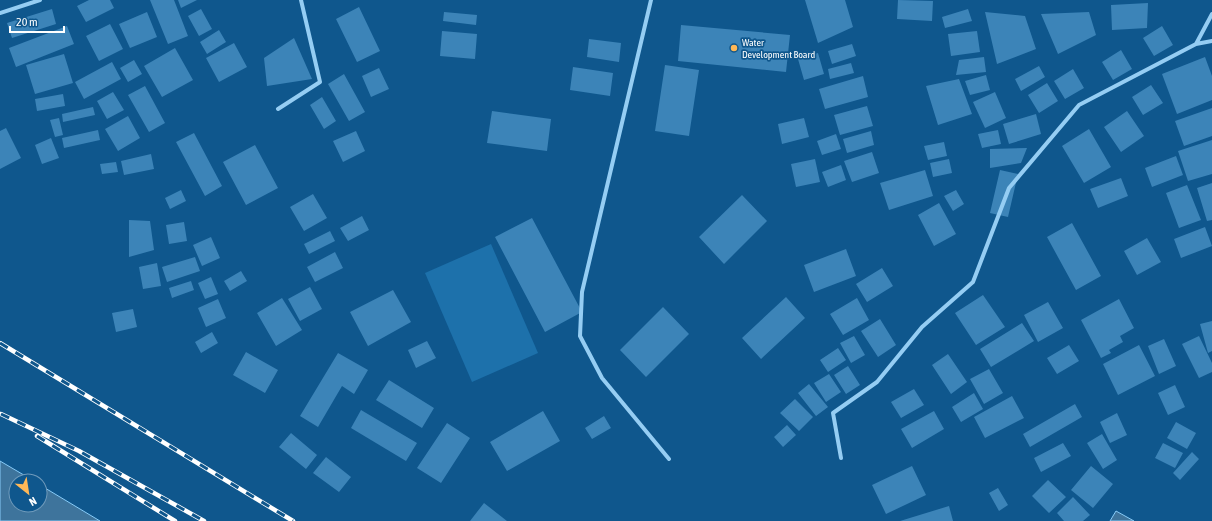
<svg xmlns="http://www.w3.org/2000/svg" width="1212" height="521" viewBox="0 0 1212 521" font-family="'Asap Condensed',sans-serif">
	<style>
		.green { fill: #1d71ab }
		.water { fill: #3e749c; stroke: #86caf7 }
		.building { fill: #3c84b8 }
		.lines { fill: none; stroke-linecap: round; stroke-linejoin: round }
		.minor { stroke: #95cdf3; stroke-width: 4 }
		.rail-casing { stroke: #fff; stroke-width: 4.5 }
		.rail { stroke: #0f578d; stroke-width: 3; stroke-dasharray: 9; stroke-linecap: butt }
		.poi-dot { fill: #ffb857; stroke: #0f578d; stroke-width: 1.5 }
		.labels { text-anchor: middle; stroke-width: 3.5; stroke-linejoin: round; paint-order: stroke }
		.poi-label { font-size: 10px; fill: #fff; stroke: #0f578d; text-anchor: start }
	</style>
	<rect width="100%" height="100%" fill="#0f578d"/>
	<path class="green" d="M 491,244 L 538,353 L 472,382 L 425,273 Z"/>
	<path class="water" d="M 0,461 L 34,481 L 16,481 L 16,505 L 40,505 L 40,485 L 100,521 L 0,521 Z
		M 1116,511 L 1134,521 L 1110,521 Z"/>
	<path class="building" d="M 89,0 L 110,0 L 114,8 L 86,22 L 77,6 Z
		M 150,0 L 174,0 L 188,36 L 168,44 Z
		M 178,0 L 197,0 L 181,8 Z
		M 805,0 L 845,0 L 853,27 L 818,43 Z
		M 898,0 L 933,1 L 932,21 L 897,19 Z
		M 1148,3 L 1147,28 L 1112,30 L 1111,5 Z
		M 359,7 L 380,51 L 357,62 L 336,19 Z
		M 52,9 L 56,24 L 12,38 L 7,23 Z
		M 201,9 L 212,29 L 199,36 L 188,16 Z
		M 968,9 L 972,21 L 945,28 L 942,17 Z
		M 147,12 L 157,37 L 130,48 L 119,24 Z
		M 444,12 L 477,15 L 476,25 L 443,21 Z
		M 985,12 L 1025,16 L 1036,49 L 997,64 Z
		M 1089,12 L 1096,35 L 1058,54 L 1041,14 Z
		M 110,24 L 123,49 L 99,61 L 86,36 Z
		M 681,25 L 790,35 L 786,72 L 678,61 Z
		M 67,26 L 74,44 L 16,67 L 9,48 Z
		M 1162,26 L 1173,45 L 1154,56 L 1143,38 Z
		M 219,30 L 226,42 L 207,54 L 200,42 Z
		M 442,31 L 477,34 L 475,59 L 440,56 Z
		M 977,31 L 980,52 L 951,56 L 948,34 Z
		M 294,38 L 312,79 L 267,86 L 264,58 Z
		M 589,39 L 621,43 L 619,62 L 587,57 Z
		M 234,43 L 247,67 L 219,82 L 206,58 Z
		M 852,44 L 856,56 L 832,64 L 828,51 Z
		M 175,48 L 193,80 L 162,97 L 144,66 Z
		M 1121,50 L 1132,69 L 1113,80 L 1102,62 Z
		M 818,53 L 824,74 L 804,80 L 798,59 Z
		M 64,54 L 73,83 L 35,94 L 26,65 Z
		M 984,57 L 986,72 L 956,75 L 959,60 Z
		M 1205,57 L 1212,76 L 1212,100 L 1177,114 L 1162,74 Z
		M 134,60 L 142,74 L 128,82 L 120,68 Z
		M 112,62 L 121,79 L 84,99 L 75,82 Z
		M 851,63 L 854,73 L 830,79 L 828,69 Z
		M 665,65 L 699,70 L 689,136 L 655,131 Z
		M 1039,66 L 1045,77 L 1021,91 L 1015,79 Z
		M 573,67 L 613,73 L 610,96 L 570,90 Z
		M 379,68 L 389,89 L 371,97 L 362,76 Z
		M 1073,69 L 1084,88 L 1065,99 L 1054,81 Z
		M 344,74 L 365,112 L 349,121 L 328,84 Z
		M 986,75 L 990,90 L 970,95 L 965,81 Z
		M 863,76 L 868,97 L 825,109 L 819,89 Z
		M 959,79 L 972,114 L 938,125 L 926,86 Z
		M 1047,83 L 1058,101 L 1039,113 L 1028,95 Z
		M 1151,85 L 1163,103 L 1143,115 L 1132,97 Z
		M 145,86 L 165,123 L 149,132 L 128,95 Z
		M 113,92 L 124,110 L 107,119 L 97,101 Z
		M 995,92 L 1006,118 L 985,128 L 973,102 Z
		M 63,94 L 65,106 L 37,111 L 35,99 Z
		M 322,97 L 336,121 L 324,129 L 310,105 Z
		M 867,106 L 873,126 L 840,135 L 834,115 Z
		M 93,107 L 95,115 L 63,122 L 62,114 Z
		M 1212,108 L 1212,136 L 1184,146 L 1175,121 Z
		M 492,111 L 551,119 L 547,151 L 487,143 Z
		M 1127,111 L 1144,136 L 1121,152 L 1104,127 Z
		M 1036,114 L 1041,134 L 1009,144 L 1003,124 Z
		M 128,116 L 140,138 L 118,151 L 105,129 Z
		M 59,118 L 63,135 L 55,137 L 50,120 Z
		M 804,118 L 809,137 L 782,144 L 778,124 Z
		M 6,128 L 21,158 L 0,169 L 0,131 Z
		M 1089,129 L 1111,167 L 1084,183 L 1062,146 Z
		M 98,130 L 100,140 L 64,148 L 62,138 Z
		M 998,130 L 1001,144 L 982,148 L 978,134 Z
		M 356,131 L 365,151 L 343,162 L 333,141 Z
		M 871,131 L 874,145 L 847,153 L 843,139 Z
		M 194,133 L 222,186 L 205,196 L 176,142 Z
		M 836,134 L 841,149 L 822,155 L 817,141 Z
		M 51,138 L 59,158 L 42,164 L 35,145 Z
		M 1212,140 L 1212,174 L 1188,181 L 1178,151 Z
		M 944,142 L 947,156 L 928,160 L 924,146 Z
		M 255,145 L 278,188 L 246,205 L 223,162 Z
		M 1027,148 L 1021,163 L 990,168 L 990,149 Z
		M 872,152 L 879,173 L 852,182 L 844,161 Z
		M 151,154 L 154,169 L 124,175 L 121,161 Z
		M 1176,156 L 1183,175 L 1152,187 L 1145,168 Z
		M 815,159 L 820,182 L 796,187 L 791,164 Z
		M 949,159 L 952,173 L 933,177 L 930,163 Z
		M 116,162 L 118,172 L 102,174 L 100,164 Z
		M 841,165 L 846,180 L 828,187 L 822,172 Z
		M 925,170 L 933,196 L 889,210 L 880,183 Z
		M 1000,170 L 1018,174 L 1008,217 L 990,213 Z
		M 1121,178 L 1128,196 L 1098,208 L 1090,189 Z
		M 1212,183 L 1212,220 L 1207,221 L 1197,188 Z
		M 1187,185 L 1201,220 L 1179,228 L 1166,193 Z
		M 181,190 L 186,201 L 170,209 L 165,198 Z
		M 956,190 L 964,204 L 953,211 L 944,196 Z
		M 313,194 L 327,218 L 304,231 L 290,207 Z
		M 742,195 L 767,221 L 724,264 L 699,237 Z
		M 939,203 L 956,234 L 934,246 L 918,215 Z
		M 362,216 L 369,230 L 348,241 L 340,228 Z
		M 532,218 L 582,312 L 545,332 L 495,237 Z
		M 129,220 L 150,221 L 154,250 L 129,257 Z
		M 184,222 L 187,241 L 169,244 L 166,225 Z
		M 1072,223 L 1101,276 L 1076,290 L 1047,237 Z
		M 1205,227 L 1212,246 L 1181,258 L 1174,239 Z
		M 330,231 L 335,241 L 309,254 L 304,244 Z
		M 211,237 L 220,258 L 202,266 L 193,245 Z
		M 1147,238 L 1161,262 L 1137,275 L 1124,251 Z
		M 846,249 L 856,276 L 814,292 L 804,265 Z
		M 335,252 L 343,268 L 315,282 L 307,267 Z
		M 195,257 L 200,271 L 167,282 L 162,267 Z
		M 157,263 L 161,286 L 143,289 L 139,267 Z
		M 882,268 L 893,286 L 867,302 L 856,284 Z
		M 241,271 L 247,281 L 230,291 L 224,281 Z
		M 211,277 L 218,294 L 205,299 L 198,283 Z
		M 191,281 L 194,290 L 172,298 L 169,288 Z
		M 310,287 L 322,309 L 300,321 L 288,299 Z
		M 393,290 L 411,322 L 368,346 L 350,312 Z
		M 983,295 L 1005,327 L 976,345 L 955,313 Z
		M 786,297 L 805,318 L 761,359 L 742,338 Z
		M 282,298 L 302,330 L 276,346 L 257,313 Z
		M 857,298 L 869,320 L 843,335 L 830,314 Z
		M 218,299 L 226,318 L 206,327 L 198,308 Z
		M 1119,299 L 1134,328 L 1120,336 L 1123,342 L 1109,350 L 1111,353 L 1101,358 L 1081,320 Z
		M 1048,302 L 1063,328 L 1038,342 L 1024,315 Z
		M 663,307 L 689,334 L 646,377 L 620,350 Z
		M 133,309 L 137,327 L 116,332 L 112,313 Z
		M 880,319 L 896,345 L 878,357 L 861,331 Z
		M 1212,321 L 1212,351 L 1208,353 L 1200,324 Z
		M 1022,323 L 1034,341 L 991,367 L 980,349 Z
		M 212,332 L 218,343 L 201,353 L 195,342 Z
		M 854,336 L 865,355 L 851,363 L 840,343 Z
		M 1199,336 L 1212,363 L 1212,372 L 1199,378 L 1182,344 Z
		M 1164,339 L 1176,366 L 1159,374 L 1148,346 Z
		M 427,341 L 436,358 L 416,368 L 408,350 Z
		M 1069,345 L 1079,361 L 1057,374 L 1047,358 Z
		M 1139,345 L 1155,376 L 1118,395 L 1103,364 Z
		M 838,348 L 846,360 L 828,372 L 820,360 Z
		M 246,352 L 278,370 L 265,393 L 233,375 Z
		M 338,353 L 368,370 L 354,394 L 342,386 L 318,427 L 300,416 Z
		M 948,354 L 967,382 L 951,394 L 932,365 Z
		M 848,366 L 860,385 L 846,394 L 834,375 Z
		M 989,369 L 1003,393 L 984,404 L 970,379 Z
		M 829,374 L 841,392 L 826,402 L 814,383 Z
		M 389,380 L 434,408 L 422,428 L 376,400 Z
		M 809,384 L 828,407 L 816,416 L 798,393 Z
		M 1175,385 L 1185,407 L 1168,415 L 1158,393 Z
		M 914,389 L 924,405 L 901,418 L 891,402 Z
		M 974,393 L 983,409 L 961,422 L 952,407 Z
		M 1012,396 L 1024,418 L 985,438 L 974,417 Z
		M 795,399 L 813,417 L 799,431 L 780,413 Z
		M 1075,404 L 1082,417 L 1030,447 L 1023,434 Z
		M 361,410 L 417,443 L 406,461 L 351,428 Z
		M 543,411 L 560,441 L 507,471 L 490,442 Z
		M 934,411 L 944,429 L 912,448 L 901,429 Z
		M 1117,413 L 1127,435 L 1110,443 L 1100,422 Z
		M 604,416 L 611,428 L 592,439 L 585,428 Z
		M 1176,422 L 1196,433 L 1187,449 L 1167,438 Z
		M 447,423 L 470,438 L 441,483 L 417,468 Z
		M 787,425 L 796,435 L 783,447 L 774,437 Z
		M 291,433 L 317,455 L 306,469 L 279,447 Z
		M 1102,434 L 1117,460 L 1103,469 L 1087,443 Z
		M 1063,443 L 1071,456 L 1041,472 L 1034,458 Z
		M 1163,443 L 1183,453 L 1175,468 L 1155,458 Z
		M 1192,452 L 1199,459 L 1180,480 L 1173,473 Z
		M 326,457 L 351,477 L 339,492 L 313,473 Z
		M 912,466 L 926,495 L 886,514 L 872,485 Z
		M 1091,466 L 1113,484 L 1093,508 L 1071,490 Z
		M 1048,480 L 1066,497 L 1049,513 L 1032,496 Z
		M 998,488 L 1008,505 L 999,511 L 989,493 Z
		M 1073,497 L 1090,515 L 1083,521 L 1064,521 L 1057,513 Z
		M 484,503 L 507,521 L 470,521 Z
		M 949,506 L 953,521 L 900,521 Z"/>
	<g class="lines">
		<path class="minor" d="M 651,0 L 582,292 L 580,336 L 602,378 L 669,459
			M 0,13 L 40,0
			M 1196,44 L 1212,41
			M 278,109 L 320,82 L 301,0
			M 841,458 L 833,413 L 877,382 L 922,327 L 973,282 L 1009,188 L 1079,105 L 1196,44 L 1212,14"/>
		<g class="rail-casing">
			<path id="rail" d="M 0,343 L 293,521
				M 1,414 L 79,451 L 204,521
				M 37,436 L 175,521"/>
		</g>
		<use href="#rail" class="rail"/>
	</g>
	<circle class="poi-dot" cx="734" cy="48" r="4"/>
	<g class="labels">
		<g class="poi-label">
			<text x="742" y="46">Water<tspan x="742" dy="12">Development Board</tspan></text>
		</g>
	</g>
	<g transform="translate(28 493) rotate(150)"><circle r="19" fill="#0f578d" stroke="#6f9abb"/>
	<path d="M0-3L7 15L0 10L-7 15Z" fill="#ffb857"/>
	<text y="-6" font-size="11" font-weight="bold" text-anchor="middle" fill="#ffffff">N</text>
	</g>
	<path d="M10 26v6h54v-6" fill="none" stroke="#ffffff" stroke-width="2"/>
	<text x="16" y="26" font-size="12" fill="#ffffff" stroke="#0f578d" stroke-width="3" paint-order="stroke">20 m</text>
</svg>
